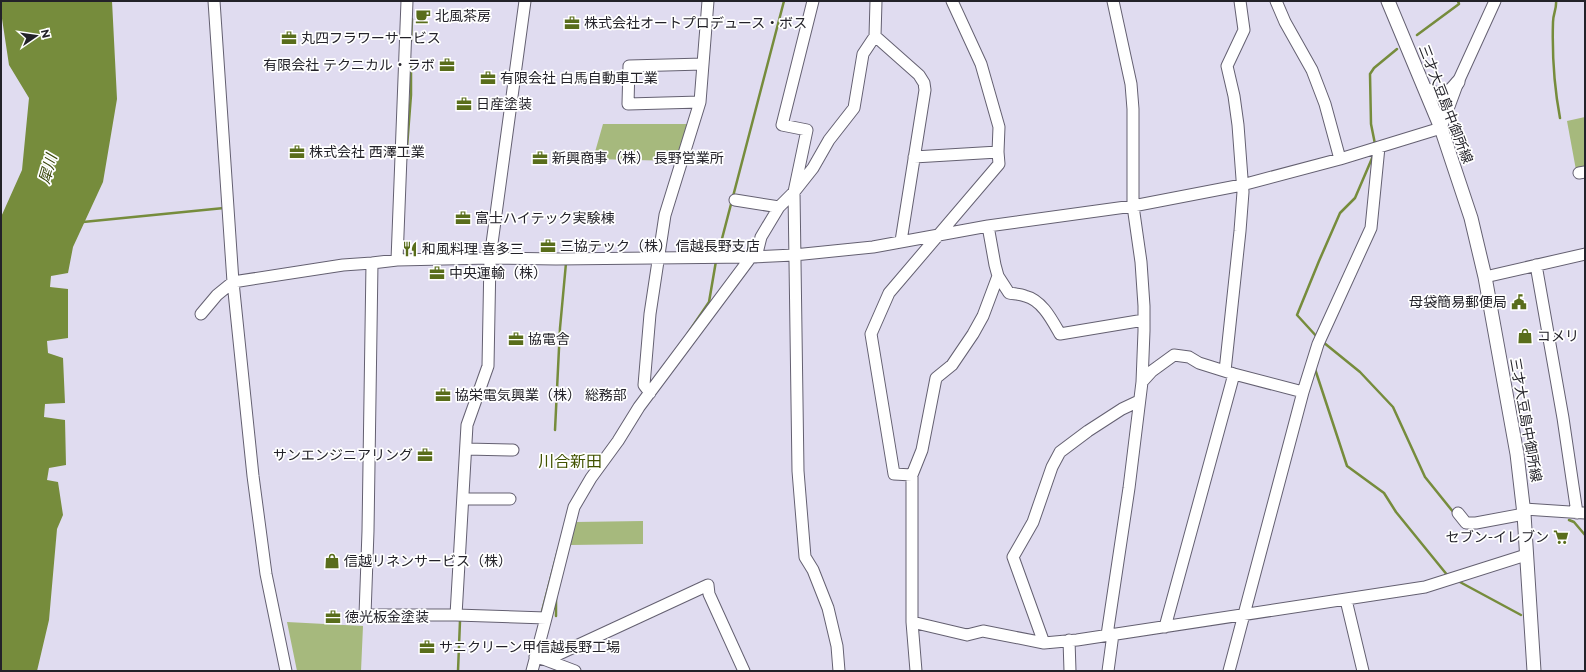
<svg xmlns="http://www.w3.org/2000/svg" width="1586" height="672" viewBox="0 0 1586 672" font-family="Montserrat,'Noto Sans JP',sans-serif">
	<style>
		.green { fill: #a6b97d }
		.water { fill: #768c3c }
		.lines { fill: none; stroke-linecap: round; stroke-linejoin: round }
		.stream { stroke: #768c3c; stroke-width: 2.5 }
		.minor-casing { stroke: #646071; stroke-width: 13 }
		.major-casing { stroke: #646071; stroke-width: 15 }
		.minor { stroke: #fff; stroke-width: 11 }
		.major { stroke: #fff; stroke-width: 13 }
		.labels { text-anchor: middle; stroke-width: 3.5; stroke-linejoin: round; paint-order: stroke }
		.poi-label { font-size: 14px; fill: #232229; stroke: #fff; text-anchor: start }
		.street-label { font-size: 14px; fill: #232229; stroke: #fff }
		.water-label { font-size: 15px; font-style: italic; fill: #384609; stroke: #fff }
		.quarter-label { font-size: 16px; fill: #415200; stroke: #fff }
	</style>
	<rect width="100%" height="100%" fill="#e0dcf0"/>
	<path class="green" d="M 1585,117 L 1585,168 L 1576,170 L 1567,121 Z
		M 603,124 L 688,124 L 676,161 L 593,159 Z
		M 643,521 L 643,544 L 570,545 L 575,522 Z
		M 287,622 L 363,626 L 361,671 L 297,671 Z"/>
	<path class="water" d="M 1,1 L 112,1 L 117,99 L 103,182 L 73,247 L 68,273 L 51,276 L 50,287 L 68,289 L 68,338 L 47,341 L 48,353 L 63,358 L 65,403 L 45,404 L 44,417 L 65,420 L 66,465 L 49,468 L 47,480 L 58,482 L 63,515 L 57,529 L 49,620 L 37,671 L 1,671 L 1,217 L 22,170 L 29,98 L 9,65 L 1,12 Z"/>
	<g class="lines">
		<path class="stream" d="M 1556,1 C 1557,8 1553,14 1553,22 C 1552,55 1554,86 1560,118
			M 1417,35 L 1459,4 L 1458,1
			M 411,41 L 412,19
			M 1375,144 L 1371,124 L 1370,74 L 1374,68 L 1397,49
			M 406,160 L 411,95 L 411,59
			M 83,222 L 224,208
			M 718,254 L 784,1
			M 688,333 L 709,302 L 716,261
			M 1318,338 L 1297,315 L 1319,261 L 1340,213 L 1355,198 L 1373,156
			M 1323,342 L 1360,372 L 1393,407 L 1425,477 L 1454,513
			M 1315,369 L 1347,466 L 1384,493 L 1396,512 L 1448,576
			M 555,430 L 560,328 L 566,263
			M 1569,520 L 1574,522 L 1585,535
			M 1458,581 L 1521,615
			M 541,615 L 558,550
			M 556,616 L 556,598
			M 458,671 L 460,621"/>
		<g class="minor-casing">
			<path id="minor" d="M 214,1 L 233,282 L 253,476 L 266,574 L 286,671
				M 813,1 L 782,125 L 807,130 L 794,192 L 798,471 L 805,557 L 813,570 L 828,608 L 837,646 L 839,671
				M 1276,1 L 1285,22 L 1312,70 L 1325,104 L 1340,159
				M 875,36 L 919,75 L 924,83 L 925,90 L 901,241
				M 700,102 L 628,104 L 629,66 L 703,64
				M 914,157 L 998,152
				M 1579,173 L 1585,172
				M 735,200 L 779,207
				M 756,257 L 761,237 L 779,207 L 794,192 L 813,168 L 829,140 L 854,108 L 863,54 L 875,36 L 876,1
				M 397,260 L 407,1
				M 372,263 L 368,531 L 365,615 L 456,615 L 546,618
				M 1536,265 L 1563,418 L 1577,513
				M 998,276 L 1009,293 C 1014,294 1020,294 1025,296 C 1042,300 1052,320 1060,334 L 1144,320
				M 1485,277 L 1585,254
				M 201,314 L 217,295 L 233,282 L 343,265 L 372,263 L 397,260 L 490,258 L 556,259 L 751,257 L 794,255 L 873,247 L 988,226 L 1133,206 L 1242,185 L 1340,159 L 1441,128 L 1458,82 L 1495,1
				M 1225,371 L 1240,231 L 1243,192 L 1238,125 L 1234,96 L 1227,66 L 1244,30 L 1240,1
				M 1142,382 L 1152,371 L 1174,355 L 1189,357 L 1199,363 L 1234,374 L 1303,392
				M 650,393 L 644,385 L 650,314 L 665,215 L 700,102 L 708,1
				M 466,449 L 513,450
				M 912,475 L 894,474 L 871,334 L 889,293 L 999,164 L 998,152 L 999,127 L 981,64 L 952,1
				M 463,499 L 510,499
				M 1524,509 L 1585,513
				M 1458,513 L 1466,523 L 1476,523 L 1524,514
				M 1346,600 L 1363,671
				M 456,615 L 467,425 L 488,366 L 490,258 L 525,1
				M 912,622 L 967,635 L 983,631 L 1044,643 L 1077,640 L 1425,587 L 1526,555
				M 1165,627 L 1234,374
				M 1107,635 L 1129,488 L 1142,382 L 1144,331 L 1144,306 L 1141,262 L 1133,206 L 1133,109 L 1131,84 L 1113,1
				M 1069,640 L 1070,671
				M 1044,643 L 1013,557 L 1033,522 L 1052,467 L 1060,452 L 1088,431 L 1122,409 L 1139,401
				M 535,657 L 546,660 L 708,585 L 709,594 L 744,671
				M 546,660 L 575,671
				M 532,671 L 546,618 L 574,507 L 591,478 L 618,441 L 639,407 L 751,257
				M 916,671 L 912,622 L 912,475 L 922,450 L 936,378 L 952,365 L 973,334 L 983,316 L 998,276 L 995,265 L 988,226
				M 1108,671 L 1113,634
				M 1229,671 L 1303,392 L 1318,344 L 1371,228 L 1379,147"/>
		</g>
		<g class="major-casing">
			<path id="major" d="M 1388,1 L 1441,128 L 1471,218 L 1485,277 L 1517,454 L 1524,514 L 1534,671
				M 1425,89 C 1443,97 1446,97 1458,82"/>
		</g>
		<use href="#minor" class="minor"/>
		<use href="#major" class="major"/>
	</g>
	<defs>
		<g id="cafe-bare" transform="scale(1.2)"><path d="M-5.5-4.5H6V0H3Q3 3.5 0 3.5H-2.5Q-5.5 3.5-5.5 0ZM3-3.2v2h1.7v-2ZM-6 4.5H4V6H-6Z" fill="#596d1b" stroke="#fff" stroke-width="2.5" paint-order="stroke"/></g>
		<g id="office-bare" transform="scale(1.2)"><path d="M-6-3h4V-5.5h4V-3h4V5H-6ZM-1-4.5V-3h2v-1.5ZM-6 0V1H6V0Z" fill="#596d1b" stroke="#fff" stroke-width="2.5" paint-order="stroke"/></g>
		<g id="restaurant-bare" transform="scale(1.2)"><path d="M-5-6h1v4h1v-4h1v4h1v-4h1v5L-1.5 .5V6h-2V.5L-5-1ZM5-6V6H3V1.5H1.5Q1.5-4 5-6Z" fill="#596d1b" stroke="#fff" stroke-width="2.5" paint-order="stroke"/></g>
		<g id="civic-bare" transform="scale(1.2)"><path d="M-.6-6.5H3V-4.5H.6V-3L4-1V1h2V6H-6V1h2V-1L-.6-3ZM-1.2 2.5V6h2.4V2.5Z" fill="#596d1b" stroke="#fff" stroke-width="2.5" paint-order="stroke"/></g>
		<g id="shop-bare" transform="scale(1.2)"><path d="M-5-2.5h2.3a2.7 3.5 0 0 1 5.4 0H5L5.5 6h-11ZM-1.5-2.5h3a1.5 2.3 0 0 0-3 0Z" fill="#596d1b" stroke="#fff" stroke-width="2.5" paint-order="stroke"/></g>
		<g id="supermarket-bare" transform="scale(1.2)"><path d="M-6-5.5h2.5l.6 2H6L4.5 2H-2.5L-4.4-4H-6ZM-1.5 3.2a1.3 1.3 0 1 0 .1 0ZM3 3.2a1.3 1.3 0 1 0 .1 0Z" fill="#596d1b" stroke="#fff" stroke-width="2.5" paint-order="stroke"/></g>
	</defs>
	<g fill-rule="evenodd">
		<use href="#cafe-bare" x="423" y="16"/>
		<use href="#office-bare" x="572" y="23"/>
		<use href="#office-bare" x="289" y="38"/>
		<use href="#office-bare" x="447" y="65"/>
		<use href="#office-bare" x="488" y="78"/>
		<use href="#office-bare" x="464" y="104"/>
		<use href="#office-bare" x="297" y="152"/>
		<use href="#office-bare" x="540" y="158"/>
		<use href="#office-bare" x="463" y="218"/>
		<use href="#office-bare" x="548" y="246"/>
		<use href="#restaurant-bare" x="410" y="249"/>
		<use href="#office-bare" x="437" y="273"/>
		<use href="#civic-bare" x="1519" y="302"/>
		<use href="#shop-bare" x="1525" y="336"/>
		<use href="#office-bare" x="516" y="339"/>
		<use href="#office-bare" x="443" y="395"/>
		<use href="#office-bare" x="425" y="455"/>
		<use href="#supermarket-bare" x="1561" y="537"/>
		<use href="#shop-bare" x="332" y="561"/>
		<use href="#office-bare" x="333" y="617"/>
		<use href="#office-bare" x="427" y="647"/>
	</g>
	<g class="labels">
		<g class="poi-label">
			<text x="435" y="21">北風茶房</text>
			<text x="584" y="28">株式会社オートプロデュース・ボス</text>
			<text x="301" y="43">丸四フラワーサービス</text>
			<text x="435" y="70" text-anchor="end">有限会社 テクニカル・ラボ</text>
			<text x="500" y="83">有限会社 白馬自動車工業</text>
			<text x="476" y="109">日産塗装</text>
			<text x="309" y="157">株式会社 西澤工業</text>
			<text x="552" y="163">新興商事（株） 長野営業所</text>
			<text x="475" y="223">富士ハイテック実験棟</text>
			<text x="560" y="251">三協テック（株） 信越長野支店</text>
			<text x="422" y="254">和風料理 喜多三</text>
			<text x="449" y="278">中央運輸（株）</text>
			<text x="1507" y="307" text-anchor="end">母袋簡易郵便局</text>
			<text x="1537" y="341">コメリ</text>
			<text x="528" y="344">協電舎</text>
			<text x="455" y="400">協栄電気興業（株） 総務部</text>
			<text x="413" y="460" text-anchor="end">サンエンジニアリング</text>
			<text x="1549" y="542" text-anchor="end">セブン-イレブン</text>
			<text x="344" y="566">信越リネンサービス（株）</text>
			<text x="345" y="622">徳光板金塗装</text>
			<text x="439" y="652">サニクリーン甲信越長野工場</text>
		</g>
		<g class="street-label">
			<text transform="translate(1446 104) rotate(69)" y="5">三才大豆島中御所線</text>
			<text transform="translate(1526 420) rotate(80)" y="5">三才大豆島中御所線</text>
		</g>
		<g class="water-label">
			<text transform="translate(48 169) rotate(-74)" y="5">犀川</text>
		</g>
		<g class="quarter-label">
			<text x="570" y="467">川合新田</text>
		</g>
	</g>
	<rect width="1586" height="672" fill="none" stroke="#232229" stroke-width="4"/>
	<g transform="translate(36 36) rotate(77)" stroke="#ffffff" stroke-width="3" paint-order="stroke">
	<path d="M0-3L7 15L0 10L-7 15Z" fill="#232229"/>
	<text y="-6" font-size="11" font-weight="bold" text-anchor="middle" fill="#232229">N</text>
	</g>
</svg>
